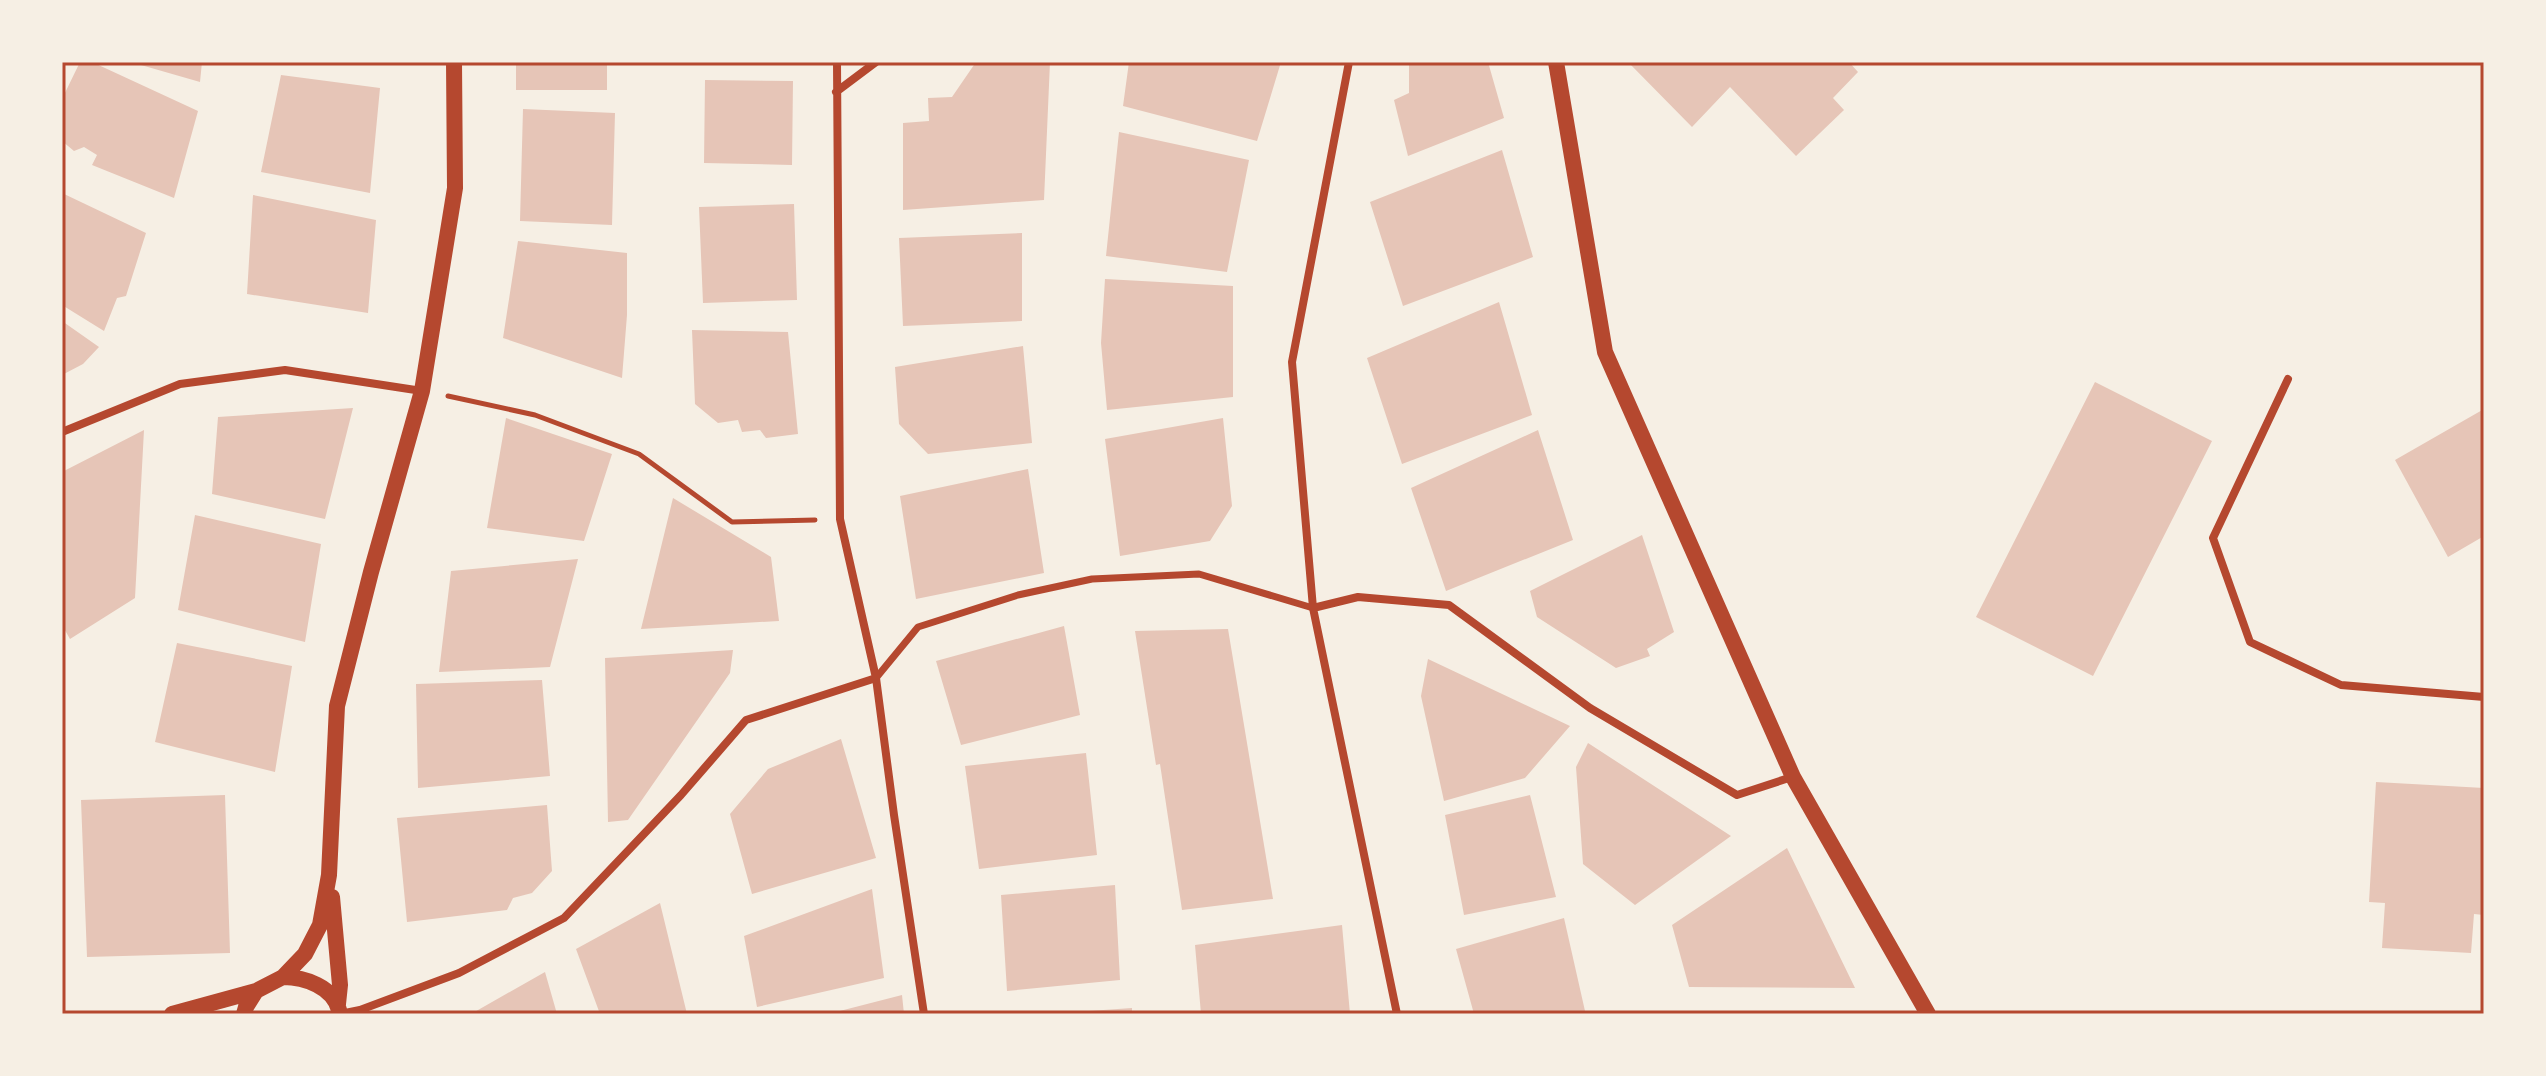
<svg xmlns="http://www.w3.org/2000/svg" width="2546" height="1076" viewBox="0 0 2546 1076" font-family="'Work Sans',sans-serif">
	<style>
		.building { fill: #e6c5b7 }
		.lines { fill: none; stroke-linecap: round; stroke-linejoin: round }
		.path { stroke: #b5482f; stroke-width: 5 }
		.pedestrian { stroke: #b5482f; stroke-width: 7 }
		.minor { stroke: #b5482f; stroke-width: 8 }
		.secondary { stroke: #b5482f; stroke-width: 16 }
		.neatline { fill: none; stroke: #b5482f; stroke-width: 3 }
	</style>
	<rect width="100%" height="100%" fill="#f6efe4"/>
	<path class="building" d="M 80,62 L 92,62 L 198,111 L 174,198 L 92,165 L 97,155 L 84,147 L 74,151 L 62,141 L 62,99 Z
		M 135,62 L 202,62 L 200,82 L 134,63 Z
		M 516,62 L 607,62 L 607,90 L 516,90 Z
		M 976,62 L 1050,62 L 1044,200 L 903,210 L 903,123 L 929,121 L 928,98 L 952,97 Z
		M 1129,62 L 1281,62 L 1257,141 L 1123,106 Z
		M 1413,62 L 1488,62 L 1504,118 L 1408,156 L 1394,100 L 1409,93 L 1409,65 Z
		M 1628,62 L 1849,62 L 1858,72 L 1833,98 L 1844,110 L 1796,156 L 1730,87 L 1692,127 Z
		M 281,75 L 380,88 L 370,193 L 261,172 Z
		M 705,80 L 793,81 L 792,165 L 704,163 Z
		M 523,109 L 615,113 L 612,225 L 520,221 Z
		M 1119,132 L 1249,160 L 1227,272 L 1106,256 Z
		M 1502,150 L 1533,257 L 1403,306 L 1370,202 Z
		M 62,193 L 146,233 L 126,296 L 117,298 L 104,331 L 62,305 Z
		M 253,195 L 376,220 L 368,313 L 247,294 Z
		M 794,204 L 797,300 L 703,303 L 699,207 Z
		M 1022,233 L 1022,321 L 903,326 L 899,238 Z
		M 518,241 L 627,253 L 627,315 L 622,378 L 503,338 Z
		M 1105,279 L 1233,286 L 1233,397 L 1107,410 L 1101,343 Z
		M 1499,302 L 1532,415 L 1402,464 L 1367,358 Z
		M 62,321 L 99,347 L 83,364 L 62,375 Z
		M 692,330 L 788,332 L 798,434 L 766,438 L 760,430 L 742,432 L 738,420 L 718,423 L 695,404 Z
		M 1023,346 L 1032,443 L 928,454 L 899,424 L 895,367 Z
		M 2095,382 L 2212,441 L 2093,676 L 1976,617 Z
		M 353,408 L 325,519 L 212,494 L 218,417 Z
		M 2484,409 L 2484,536 L 2448,557 L 2395,460 Z
		M 506,418 L 612,454 L 584,541 L 487,528 Z
		M 1223,418 L 1232,506 L 1210,541 L 1120,556 L 1105,439 Z
		M 144,430 L 135,598 L 70,639 L 62,625 L 62,472 Z
		M 1538,430 L 1573,540 L 1446,591 L 1411,488 Z
		M 1028,469 L 1044,573 L 916,599 L 900,496 Z
		M 673,498 L 771,557 L 779,621 L 641,629 Z
		M 195,515 L 321,544 L 305,642 L 178,610 Z
		M 1642,535 L 1674,632 L 1647,649 L 1650,656 L 1616,668 L 1537,617 L 1530,591 Z
		M 578,559 L 550,667 L 439,672 L 451,571 Z
		M 1064,626 L 1080,715 L 961,745 L 936,661 Z
		M 1228,629 L 1273,899 L 1182,910 L 1160,764 L 1156,765 L 1135,631 Z
		M 177,643 L 292,666 L 275,772 L 155,742 Z
		M 733,650 L 730,673 L 628,820 L 608,822 L 605,658 Z
		M 1428,659 L 1570,726 L 1525,778 L 1444,801 L 1421,696 Z
		M 542,680 L 550,776 L 418,788 L 416,684 Z
		M 841,739 L 876,858 L 752,894 L 730,814 L 768,769 Z
		M 1588,743 L 1731,836 L 1635,905 L 1583,864 L 1576,767 Z
		M 1086,753 L 1097,855 L 979,869 L 965,766 Z
		M 2376,782 L 2484,788 L 2484,915 L 2474,914 L 2471,953 L 2382,948 L 2385,903 L 2369,902 Z
		M 225,795 L 230,953 L 87,957 L 81,800 Z
		M 1530,795 L 1556,897 L 1464,915 L 1445,815 Z
		M 547,805 L 552,871 L 532,893 L 513,898 L 507,910 L 407,922 L 397,818 Z
		M 1787,848 L 1855,988 L 1689,987 L 1672,925 Z
		M 1115,885 L 1120,980 L 1007,991 L 1001,895 Z
		M 872,889 L 884,978 L 757,1007 L 744,936 Z
		M 660,903 L 687,1014 L 600,1014 L 576,949 Z
		M 1564,918 L 1585,1011 L 1575,1014 L 1474,1014 L 1456,949 Z
		M 1342,925 L 1350,1014 L 1201,1014 L 1195,945 Z
		M 545,972 L 557,1014 L 471,1014 Z
		M 902,995 L 904,1014 L 832,1014 L 832,1013 Z
		M 1132,1008 L 1132,1014 L 1075,1014 L 1075,1012 Z"/>
	<g class="lines">
		<path class="path" d="M 448,396 L 535,415 L 639,454 L 732,522 L 815,520"/>
		<path class="pedestrian" d="M 876,678 L 918,627 L 1018,595 L 1092,579 L 1199,574 L 1313,608"/>
		<path class="minor" d="M 837,62 L 840,519 L 876,678 L 894,815 L 924,1014
			M 1349,62 L 1292,362 L 1313,608 L 1397,1014
			M 836,92 L 876,62
			M 2288,379 L 2213,538 L 2250,642 L 2341,685 L 2484,697
			M 62,432 L 180,384 L 285,370 L 422,391
			M 1313,608 L 1358,597 L 1449,605 L 1590,708 L 1737,795 L 1792,777
			M 340,1014 L 360,1010 L 459,973 L 564,918 L 681,795 L 746,720 L 876,678"/>
		<path class="secondary" d="M 1556,62 L 1605,352 L 1793,777 L 1928,1014
			M 332,897 L 340,985 L 338,1004
			M 283,977 C 305,977 333,987 339,1010
			M 172,1014 L 256,991 L 283,977 L 305,954 L 320,925 L 329,875 L 337,706 L 371,572 L 422,391 L 455,188 L 454,62
			M 244,1014 L 246,1007 L 256,991"/>
	</g>
	<rect width="2546" height="1076" fill="none" stroke="#f6efe4" stroke-width="128"/>
	<rect x="64" y="64" width="2418" height="948" class="neatline"/>
</svg>
